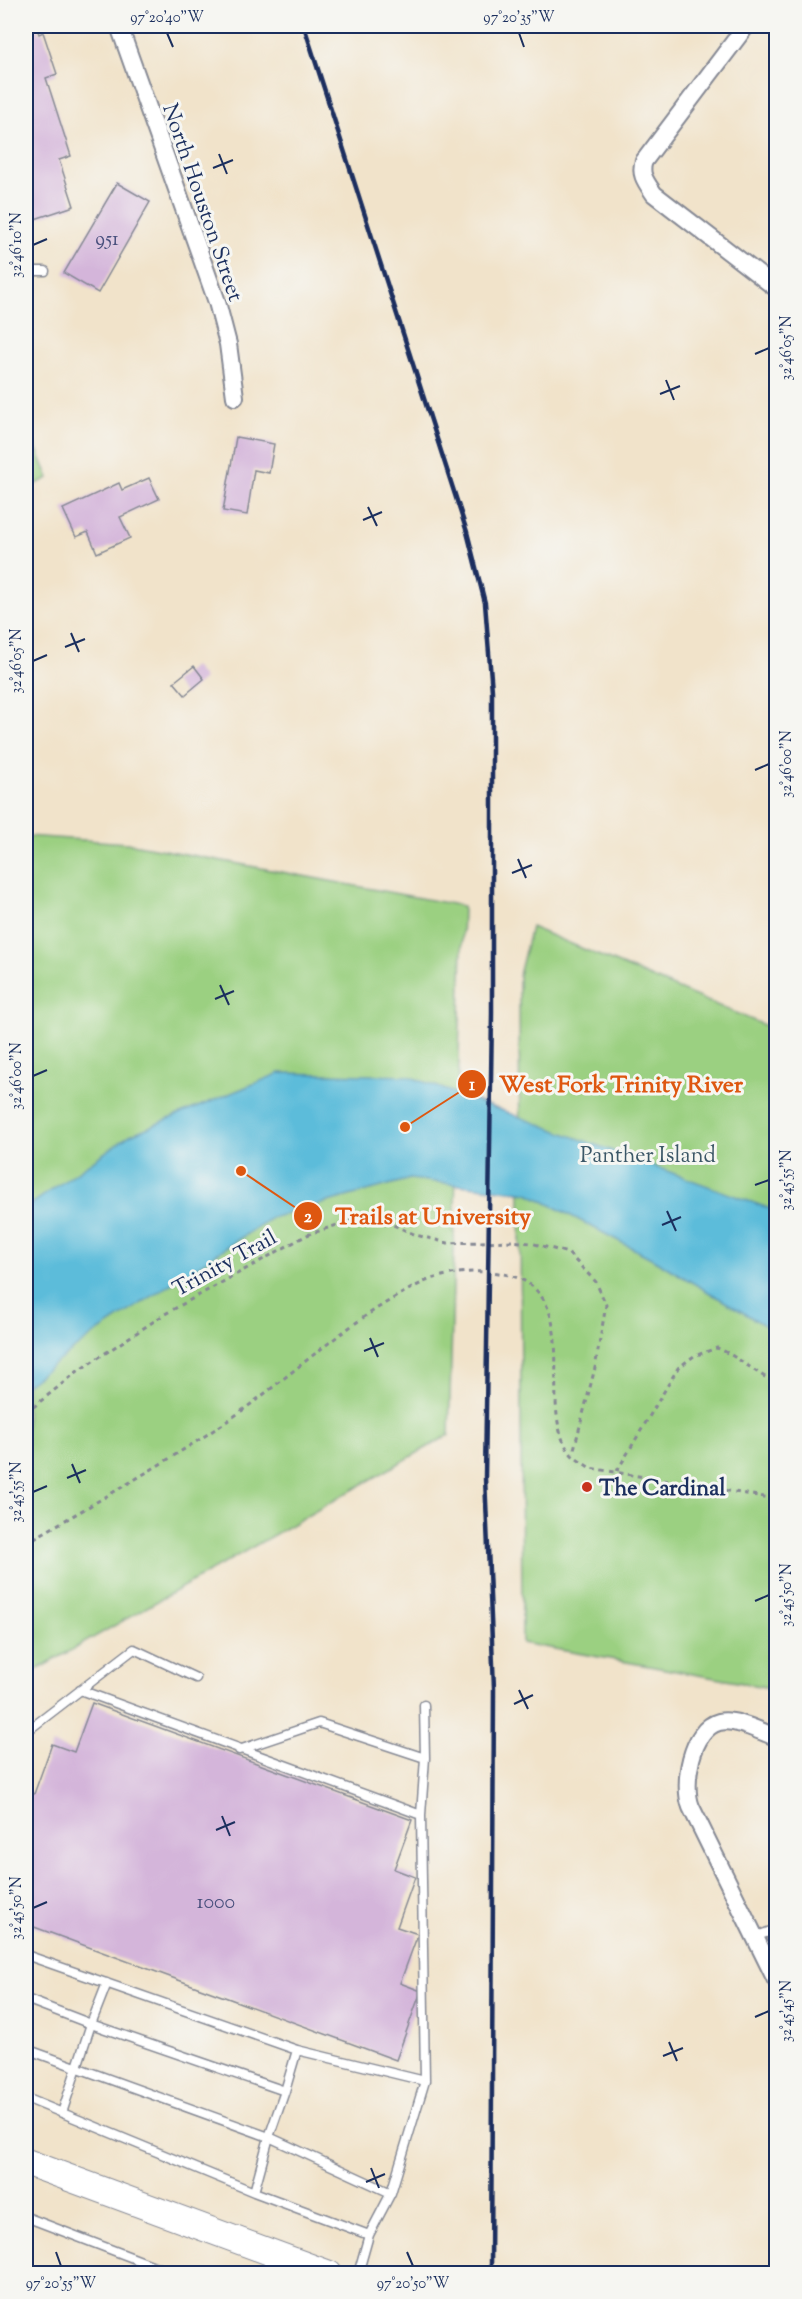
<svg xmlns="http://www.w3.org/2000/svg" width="802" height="2299" viewBox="0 0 802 2299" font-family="'Sorts Mill Goudy',serif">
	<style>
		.green { fill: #9bd081; stroke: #5b8070; stroke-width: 1.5 }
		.water { fill: #5cbcda; stroke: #3c769c; stroke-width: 1.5 }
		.building { fill: #d4b5da }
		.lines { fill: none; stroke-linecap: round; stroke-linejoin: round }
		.lane-casing { stroke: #868994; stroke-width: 11 }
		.street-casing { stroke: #868994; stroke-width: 20 }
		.primary-casing { stroke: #868994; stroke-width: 28 }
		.path { stroke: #868994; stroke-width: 3; stroke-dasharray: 4.5 4.5; stroke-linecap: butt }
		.lane { stroke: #fff; stroke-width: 8 }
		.street { stroke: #fff; stroke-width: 16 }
		.primary { stroke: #fff; stroke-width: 26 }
		.rail { stroke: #1b2f5e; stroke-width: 4.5 }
		.ticks { fill: none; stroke: #1b2f5e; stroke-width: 2 }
		.poi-dot { fill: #c8321e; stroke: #f6f6f2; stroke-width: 2 }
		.labels { text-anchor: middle; stroke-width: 6; stroke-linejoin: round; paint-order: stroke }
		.number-label { font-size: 20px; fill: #49507d }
		.street-label { font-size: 22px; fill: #1b2f5e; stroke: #f6f6f2 }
		.park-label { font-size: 22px; fill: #3b5767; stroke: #f6f6f2 }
		.poi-label { font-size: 22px; font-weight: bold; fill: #1b2f5e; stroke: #f6f6f2; text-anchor: start }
		.leader { fill: none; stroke: #de5710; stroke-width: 2 }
		.callout-dot { fill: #de5710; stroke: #f6f6f2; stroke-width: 2 }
		.mark-label { font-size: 18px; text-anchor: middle; font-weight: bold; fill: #fff }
		.callout-label { font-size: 24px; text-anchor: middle; font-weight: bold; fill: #de5710; stroke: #f6f6f2; stroke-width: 6; stroke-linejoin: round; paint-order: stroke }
		.neatline { fill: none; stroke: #1b2f5e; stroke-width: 2 }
		.ticks-label { font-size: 15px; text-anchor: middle; fill: #1b2f5e }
	</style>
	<rect width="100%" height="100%" fill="#f6f6f2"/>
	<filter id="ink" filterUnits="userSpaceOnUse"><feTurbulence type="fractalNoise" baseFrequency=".0167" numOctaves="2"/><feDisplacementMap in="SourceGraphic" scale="12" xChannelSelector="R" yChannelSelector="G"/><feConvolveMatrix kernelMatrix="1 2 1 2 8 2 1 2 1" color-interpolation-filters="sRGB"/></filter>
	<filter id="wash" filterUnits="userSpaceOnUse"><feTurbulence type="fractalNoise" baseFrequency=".008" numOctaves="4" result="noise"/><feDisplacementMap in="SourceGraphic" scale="24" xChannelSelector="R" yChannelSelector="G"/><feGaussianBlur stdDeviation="1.35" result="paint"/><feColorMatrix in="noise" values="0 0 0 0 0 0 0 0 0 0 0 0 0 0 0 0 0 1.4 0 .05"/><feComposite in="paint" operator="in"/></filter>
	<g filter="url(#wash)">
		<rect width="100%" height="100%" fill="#f1e3ca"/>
		<path class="green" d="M 26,424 L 49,478 L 26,489 Z
			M 26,836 L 127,843 L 463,906 L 449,1435 L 26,1676 Z
			M 531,927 L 776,1030 L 776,1689 L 522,1643 L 519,975 Z"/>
		<path class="water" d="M 280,1073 L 408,1076 L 776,1211 L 776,1332 L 651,1258 L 528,1193 L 410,1179 L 271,1218 L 96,1333 L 26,1385 L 26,1208 L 130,1135 Z"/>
		<g id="blocks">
			<path class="building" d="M 26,26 L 36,26 L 39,34 L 43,32 L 57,74 L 46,78 L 71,156 L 59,160 L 74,206 L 26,222 Z
				M 117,183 L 150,202 L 98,293 L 64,273 Z
				M 236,437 L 274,444 L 269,473 L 254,470 L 247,515 L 223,511 Z
				M 149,478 L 159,499 L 120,517 L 130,538 L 97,553 L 88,532 L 76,537 L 63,509 L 119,483 L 122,490 Z
				M 194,666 L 204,679 L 185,695 L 174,682 Z
				M 92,1703 L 412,1820 L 394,1869 L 415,1877 L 397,1927 L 418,1934 L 400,1983 L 421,1991 L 396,2060 L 26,1924 L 26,1791 L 34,1794 L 52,1744 L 74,1752 Z"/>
		</g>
	</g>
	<g filter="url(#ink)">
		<use href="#blocks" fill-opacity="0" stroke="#868994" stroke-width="1.5"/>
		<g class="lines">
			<g class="lane-casing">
				<path id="lane" d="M 26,271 L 45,271
					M 80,1690 L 421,1815 L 425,1758 L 319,1723 L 239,1750
					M 424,1705 L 425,1758
					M 26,1732 L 134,1649 L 196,1678
					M 755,1937 L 776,1929
					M 26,1955 L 297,2050 L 285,2091
					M 107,1983 L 91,2024 L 285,2091 L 269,2137 L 391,2193 L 425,2081
					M 26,1999 L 91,2024 L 62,2113
					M 26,2049 L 269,2137 L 254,2192 L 369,2235 L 358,2274
					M 297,2050 L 425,2081 L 421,1815
					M 26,2098 L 254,2192
					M 26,2217 L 175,2274
					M 369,2235 L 391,2193"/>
			</g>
			<g class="street-casing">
				<path id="street" d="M 119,26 L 217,302 L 228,344 L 235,397
					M 746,26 L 644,161 C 639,174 646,182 654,194 L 776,288
					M 775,26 L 776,27
					M 776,1737 C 761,1732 735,1718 719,1722 C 691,1729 682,1785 691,1807 L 776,1980"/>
			</g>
			<g class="primary-casing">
				<path id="primary" d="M 26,2162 L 329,2274"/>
			</g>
			<path class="path" d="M 26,1413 L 78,1371 L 165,1314 L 307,1235 L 355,1219 L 391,1224 L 416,1235 L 448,1243 L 512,1241 L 531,1243 L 568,1253 L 596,1282 L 606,1305 L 595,1368 L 573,1453
				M 617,1471 L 678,1368 L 694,1356 L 717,1348 C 739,1357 755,1373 776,1383
				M 26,1543 C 91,1505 157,1468 220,1426 C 289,1380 348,1318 424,1282 C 450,1270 505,1266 529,1284 C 579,1320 536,1414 572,1455 C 577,1460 585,1464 590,1468 L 776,1499"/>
			<use href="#lane" class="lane"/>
			<use href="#street" class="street"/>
			<use href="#primary" class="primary"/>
			<path class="rail" d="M 304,26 L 467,532 L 485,603 L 492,691 L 492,1013 L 485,1478 L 494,1688 L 491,2274"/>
		</g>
	</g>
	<path class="ticks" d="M 167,33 L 173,47M 519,33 L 524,47M 219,154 L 227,174M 213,168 L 233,160M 33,245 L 47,239M 755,354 L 769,348M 666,380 L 674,400M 660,394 L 680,386M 368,507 L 377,526M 363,520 L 382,512M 71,633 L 79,652M 65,647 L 85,639M 33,661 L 47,655M 755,770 L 769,764M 518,859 L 526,878M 512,873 L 532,865M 220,985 L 229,1005M 215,999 L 234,991M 33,1076 L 47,1070M 755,1185 L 769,1180M 667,1211 L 676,1231M 662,1225 L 681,1217M 370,1338 L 378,1357M 364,1351 L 384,1343M 72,1464 L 80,1483M 67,1478 L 86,1470M 33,1492 L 47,1486M 755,1601 L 769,1595M 519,1690 L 528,1709M 514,1704 L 533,1695M 222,1816 L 230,1836M 216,1830 L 235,1822M 33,1908 L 47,1902M 755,2017 L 769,2011M 669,2042 L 677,2061M 663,2056 L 683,2048M 371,2168 L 379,2188M 366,2182 L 385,2174M 56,2252 L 61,2266M 407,2252 L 413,2266"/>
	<circle class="poi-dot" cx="587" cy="1487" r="6"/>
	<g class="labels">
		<g class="number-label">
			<text x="107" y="245">951</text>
			<text x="216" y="1908">1000</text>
		</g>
		<g class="street-label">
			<text transform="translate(204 202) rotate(71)" y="8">North Houston Street</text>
			<text transform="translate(224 1262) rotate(-29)" y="8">Trinity Trail</text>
		</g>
		<g class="park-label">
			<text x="648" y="1162">Panther Island</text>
		</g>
		<g class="poi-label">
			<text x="599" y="1495">The Cardinal</text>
		</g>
	</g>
	<path class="leader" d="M405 1127L472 1084M241 1171L308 1216"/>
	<g class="callout-dot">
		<circle cx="405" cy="1127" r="6"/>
		<circle cx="241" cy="1171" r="6"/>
		<circle cx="472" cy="1084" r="15"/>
		<circle cx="308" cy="1216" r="15"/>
	</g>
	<g class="mark-label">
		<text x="472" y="1090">1</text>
		<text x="308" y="1222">2</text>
	</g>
	<g class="callout-label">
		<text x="621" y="1092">West Fork Trinity River</text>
		<text x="433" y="1224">Trails at University</text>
	</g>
	<rect width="802" height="2299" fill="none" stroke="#f6f6f2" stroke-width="66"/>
	<rect x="33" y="33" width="736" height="2233" class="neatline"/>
	<g class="ticks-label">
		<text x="167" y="22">97°20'40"W</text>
		<text x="519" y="22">97°20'35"W</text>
		<text transform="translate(16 245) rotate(-90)" y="5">32°46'10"N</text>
		<text transform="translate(786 348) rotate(-90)" y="5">32°46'05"N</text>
		<text transform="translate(16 661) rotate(-90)" y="5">32°46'05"N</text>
		<text transform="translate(786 764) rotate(-90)" y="5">32°46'00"N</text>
		<text transform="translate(16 1076) rotate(-90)" y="5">32°46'00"N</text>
		<text transform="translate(786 1180) rotate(-90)" y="5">32°45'55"N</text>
		<text transform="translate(16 1492) rotate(-90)" y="5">32°45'55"N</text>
		<text transform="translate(786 1595) rotate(-90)" y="5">32°45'50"N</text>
		<text transform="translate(16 1908) rotate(-90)" y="5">32°45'50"N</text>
		<text transform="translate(786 2011) rotate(-90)" y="5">32°45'45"N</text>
		<text x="61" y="2288">97°20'55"W</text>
		<text x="413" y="2288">97°20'50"W</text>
	</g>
</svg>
